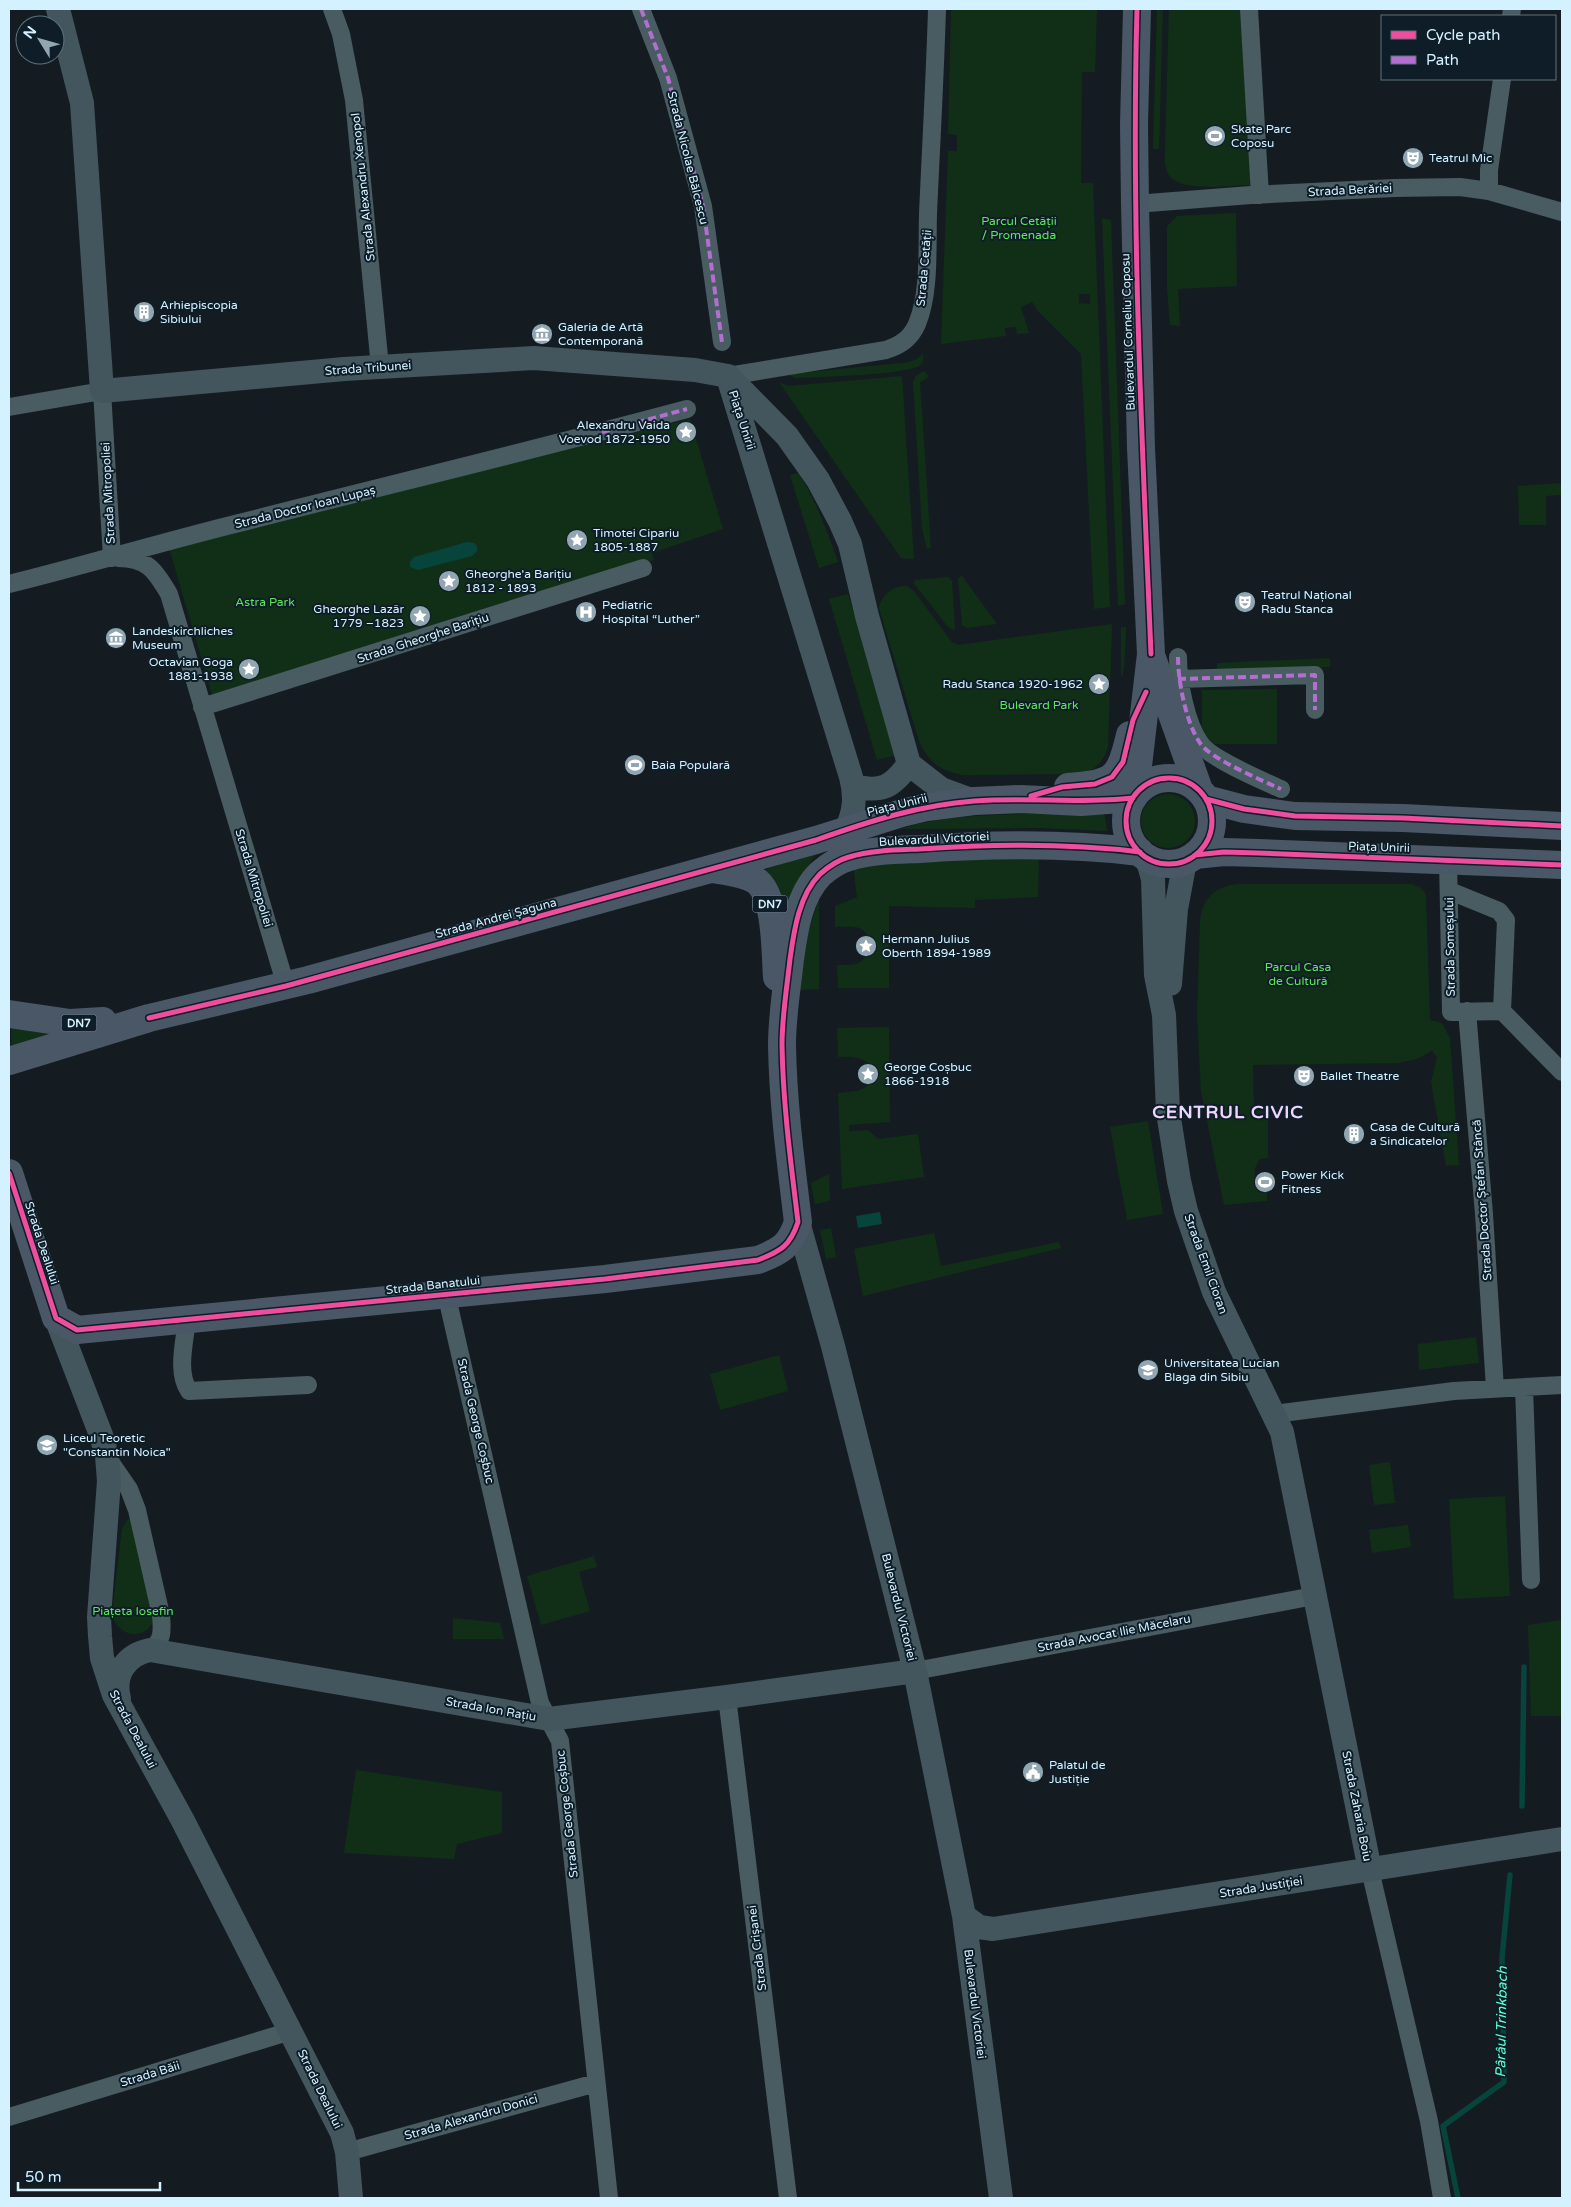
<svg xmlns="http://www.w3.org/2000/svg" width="1571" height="2207" viewBox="0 0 1571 2207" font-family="'Varela Round',sans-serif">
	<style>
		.green { fill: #112f17; fill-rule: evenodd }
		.water { fill: #07443b }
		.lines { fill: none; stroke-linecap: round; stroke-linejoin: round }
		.stream { stroke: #07443b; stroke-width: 5.5 }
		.street { stroke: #485c62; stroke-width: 18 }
		.secondary { stroke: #43565d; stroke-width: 24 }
		.primary { stroke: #495767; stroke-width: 28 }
		.quiet { stroke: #b36fd0; stroke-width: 4; stroke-dasharray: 8 4; stroke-linecap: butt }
		.cycleway-casing { stroke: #0e1d27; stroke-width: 8 }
		.cycleway { stroke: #ef4d9e; stroke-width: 5 }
		.labels { text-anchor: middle; stroke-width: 4; stroke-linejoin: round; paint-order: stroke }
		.shield { fill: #0e1d27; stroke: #99b1be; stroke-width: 1 }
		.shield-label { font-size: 11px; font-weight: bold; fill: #d4f1ff }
		.poi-label { font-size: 12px; fill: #d4f1ff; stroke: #0e1d27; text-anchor: start }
		.street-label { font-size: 12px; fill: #d4f1ff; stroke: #0e1d27 }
		.park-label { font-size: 12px; fill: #5ce857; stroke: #0e1d27 }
		.water-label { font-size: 14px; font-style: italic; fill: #62ffcd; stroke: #0e1d27 }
		.district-label { font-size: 18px; font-weight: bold; letter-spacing: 1px; fill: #eed6ff; stroke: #0e1d27 }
	</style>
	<rect width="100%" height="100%" fill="#141c21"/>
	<path class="green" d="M 951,9 L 1097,9 L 1095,72 L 1082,72 L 1081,183 L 1093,183 L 1110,607 L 1094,609 L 1081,354 L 1037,310 L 1032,302 L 1021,307 L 1029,333 L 1017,334 L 1016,327 L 1005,328 L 1006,336 L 941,344 L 948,151 L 957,151 L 957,135 L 948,134 ZM 1079,294 L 1090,294 L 1090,304 L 1079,303 Z
		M 1157,9 L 1163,9 L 1159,149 L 1153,149 Z
		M 1169,9 L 1243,9 L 1251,185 C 1231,185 1181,193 1169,175 C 1164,167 1165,157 1165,148 Z
		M 1236,213 L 1237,286 L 1178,289 L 1180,326 L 1170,325 L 1167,289 L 1167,226 L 1177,216 Z
		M 1102,218 L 1111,220 L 1125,604 L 1118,606 Z
		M 923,354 C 924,358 924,362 920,365 C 908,375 816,377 795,378 L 790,376 L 791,374 L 909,362 L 917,359 Z
		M 924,371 L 929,377 L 920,382 L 931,548 L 927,549 L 922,528 L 913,382 L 916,376 Z
		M 902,376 L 914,559 L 901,558 L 779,382 L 789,386 Z
		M 690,419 L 723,529 L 652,553 L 654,560 L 213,698 L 169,548 Z
		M 798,473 C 816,500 827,531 838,562 L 819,568 L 790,475 Z
		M 1562,483 L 1562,495 L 1546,496 L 1546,525 L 1519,525 L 1518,486 Z
		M 961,576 L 963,577 L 997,624 L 967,628 L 962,625 L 958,578 Z
		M 948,577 L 952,581 L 955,628 L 954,630 L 948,627 L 913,582 L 916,580 Z
		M 907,586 L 914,591 L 951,641 L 958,645 L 1112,624 L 1108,748 C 1103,762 1096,769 1082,774 L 963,775 C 939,771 926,760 918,738 L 879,608 C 881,595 893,585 907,586 Z
		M 848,594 L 897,755 L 877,760 L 829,599 Z
		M 1121,627 L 1126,627 L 1124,669 L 1121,678 Z
		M 1330,658 L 1330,667 L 1217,672 L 1217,663 Z
		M 1277,689 L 1277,744 L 1202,744 L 1202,690 Z
		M1141 821a27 27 0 1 1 54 0a27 27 0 1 1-54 0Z
		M 1104,811 L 1107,831 L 1040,828 L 900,829 C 960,809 1040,817 1104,811 Z
		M 816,852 L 816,854 L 796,883 L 787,916 L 764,870 Z
		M 1039,857 L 1038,897 L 975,900 L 975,908 L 889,906 L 889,988 L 838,988 L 837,965 C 844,965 853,966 860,962 C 871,956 872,938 863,930 C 856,925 843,927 835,927 L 835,906 L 857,897 L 853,864 Z
		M 1237,884 L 1412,884 L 1421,888 L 1426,894 L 1430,1020 L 1442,1023 L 1450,1038 L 1459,1165 L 1446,1166 L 1431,1082 L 1437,1057 L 1432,1051 L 1417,1059 L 1398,1063 L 1253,1065 L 1254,1110 L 1268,1111 L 1268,1158 L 1260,1159 L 1255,1168 L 1254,1184 L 1267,1185 L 1267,1201 L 1224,1205 L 1201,1091 L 1197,1015 L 1200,922 C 1202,899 1214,887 1237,884 Z
		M 819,899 L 819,989 L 800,990 C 799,958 809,929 819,899 Z
		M 11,1027 L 56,1036 L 12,1054 Z
		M 889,1027 L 890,1122 L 849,1125 L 849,1131 L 868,1130 L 878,1139 L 918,1134 L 924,1177 L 842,1189 L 838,1093 L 858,1091 L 866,1087 C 880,1060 860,1056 838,1057 L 837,1028 Z
		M 1148,1121 L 1163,1214 L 1127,1220 L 1110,1127 Z
		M 829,1174 L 830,1201 L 815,1204 L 811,1183 Z
		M 831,1228 L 836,1257 L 826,1259 L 820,1230 Z
		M 934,1233 L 941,1266 L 1059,1242 L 1061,1248 L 863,1296 L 854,1249 Z
		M 1476,1337 L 1479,1363 L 1419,1370 L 1418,1344 Z
		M 779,1355 L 788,1391 L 720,1410 L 710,1374 Z
		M 1390,1462 L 1395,1503 L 1374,1505 L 1369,1465 Z
		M 1505,1496 L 1510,1596 L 1454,1599 L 1449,1499 Z
		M 128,1519 L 133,1520 L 155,1614 C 154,1619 152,1625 148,1629 C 134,1641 114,1630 112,1613 L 122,1528 Z
		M 1408,1525 L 1411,1547 L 1372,1553 L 1369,1530 Z
		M 594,1556 L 597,1567 L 579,1572 L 590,1611 L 541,1625 L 527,1576 Z
		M 453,1618 L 500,1623 L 504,1639 L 453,1639 Z
		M 1562,1620 L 1562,1716 L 1531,1716 L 1528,1625 Z
		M 356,1770 L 502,1792 L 502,1833 L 457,1844 L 454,1859 L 344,1853 Z"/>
	<path class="water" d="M 467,542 L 474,543 L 477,546 L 477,551 L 472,556 L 418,570 L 410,567 L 410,562 L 414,557 Z
		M 880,1212 L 882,1224 L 858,1228 L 856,1216 Z"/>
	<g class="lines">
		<path class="stream" d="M 1522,1806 L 1524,1667
			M 1458,2198 L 1443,2126 L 1504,2082 L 1502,1958 L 1510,1875"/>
		<path class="street" d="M 332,9 L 341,34 L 354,100 L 380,367
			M 641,9 L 668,78 L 703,206 L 722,342
			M 1249,9 L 1260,195
			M 1511,16 L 1512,9
			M 1489,191 L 1489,170 L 1502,79
			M 1135,204 L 1251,195 L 1394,188 L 1460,187 L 1489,191 L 1562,212
			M 728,376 L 886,350 C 901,345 911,338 917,324 C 930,293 927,248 928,214 C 931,146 935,77 937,9
			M 9,407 L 102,391 L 112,558
			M 118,558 C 147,558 155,570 169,594 L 286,986
			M 9,584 C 86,565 162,542 239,523 C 388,485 538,449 687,409
			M 1178,657 C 1178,681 1186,723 1200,743 C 1209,758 1263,781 1281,789
			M 1178,679 L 1315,675 L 1315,710
			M 202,707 L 643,568
			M 1448,859 L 1451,1012 L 1502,1011 L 1562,1072
			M 1450,891 L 1499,911 L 1506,920 L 1502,1011
			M 1467,1011 L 1484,1214 L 1495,1389
			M 446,1293 L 540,1703 L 560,1741 L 609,2198
			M 187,1319 C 185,1341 176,1372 189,1391 L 308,1385
			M 1524,1388 L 1531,1580
			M 1274,1414 L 1454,1391 L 1562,1385
			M 107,1457 L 129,1489 L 137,1510 L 161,1615 C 162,1630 164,1640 150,1650
			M 915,1671 L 1314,1596
			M 727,1697 L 788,2198
			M 1370,1870 L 1429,2121 L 1442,2198
			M 9,2117 L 291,2031
			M 347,2152 L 596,2083"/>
		<path class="secondary" d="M 58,9 L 82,103 L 102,391 L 344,369 L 534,358 L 695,370 L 728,376
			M 728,376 L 787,436 L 818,480 L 840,521 L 850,544 L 867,616 L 909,764 L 941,789 L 974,801
			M 728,377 L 851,777 C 856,796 855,812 846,830
			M 853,786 C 882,793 892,787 909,764
			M 1147,858 L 1153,879 L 1156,975 L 1164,1015 L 1168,1112 L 1179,1181 L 1186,1211 L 1214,1292 L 1282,1432 L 1370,1870
			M 1170,984 L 1176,909 L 1185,861
			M 798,1222 L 833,1346 L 915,1671 L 964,1916 L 1001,2198
			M 56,1318 L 101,1435 L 107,1456 L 109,1481 L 99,1617 L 100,1636 L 102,1658 L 114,1695 L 182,1819 L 342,2133 L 347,2152 L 351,2198
			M 119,1699 C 113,1675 125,1655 150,1650 L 549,1719 L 727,1697 L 915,1671
			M 964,1916 L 979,1927 L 993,1929 L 1562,1839"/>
		<path class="primary" d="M 1152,658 L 1199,790
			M1126 821a43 43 0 1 1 86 0a43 43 0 1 1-86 0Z
			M 1068,787 C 1114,783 1119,781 1130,735
			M 1137,792 L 1138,766 L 1151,654 L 1141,448 L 1135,204 L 1134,124 L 1137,9
			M 1206,799 L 1244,809 L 1295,816 L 1403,818 L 1562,826
			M 1195,855 L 1224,852 L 1258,853 L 1562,865
			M 714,869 C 728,872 744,873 755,880 C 777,894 775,953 777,977
			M 9,1014 L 70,1023 L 103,1021
			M 9,1061 L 149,1018 L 308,980 L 816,840 L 902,813 L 927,807 L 974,801 L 1021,799 L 1081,802 L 1133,798
			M 9,1173 L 56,1318 L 77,1330 L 605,1279 L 758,1260 C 781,1251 790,1246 798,1222 C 791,1164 783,1105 782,1045 C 782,1016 787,987 790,959 C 794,930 799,895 820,874 C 828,867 838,860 849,857 C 872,850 897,850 920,849 C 993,844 1068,843 1140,852"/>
		<path class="quiet" d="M 641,9 L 668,78 L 703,206 L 722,342
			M 602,432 L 687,409
			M 1178,657 C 1178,681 1186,723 1200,743 C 1209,758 1263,781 1281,789
			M 1178,679 L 1315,675 L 1315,710"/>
		<g class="cycleway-casing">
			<path id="cycleway" d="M 1137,9 C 1131,224 1142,439 1151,654
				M1126 821a43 43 0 1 1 86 0a43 43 0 1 1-86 0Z
				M 1031,796 L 1062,787 L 1095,784 L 1112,777 L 1123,762 L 1133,720 L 1146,692
				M 1206,799 L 1244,809 L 1295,816 L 1403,818 L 1562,826
				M 1195,855 L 1224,852 L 1258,853 L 1562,865
				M 149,1018 L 286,986 L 816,840 C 867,822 919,805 974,801 C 1027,797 1080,804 1133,798
				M 9,1173 L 56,1318 L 77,1330 L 605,1279 L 758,1260 C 781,1251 790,1246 798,1222 C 791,1164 783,1105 782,1045 C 782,1016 787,987 790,959 C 794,930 799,895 820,874 C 828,867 838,860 849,857 C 872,850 897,850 920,849 C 993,844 1068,843 1140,852"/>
		</g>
		<use href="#cycleway" class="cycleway"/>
	</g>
	<defs>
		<g id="stadium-disc" transform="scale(1.125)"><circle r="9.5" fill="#91a6b1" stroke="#0e1d27"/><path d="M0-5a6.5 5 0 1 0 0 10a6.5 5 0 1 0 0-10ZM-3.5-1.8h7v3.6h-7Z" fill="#fff"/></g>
		<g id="theatre-disc" transform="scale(1.125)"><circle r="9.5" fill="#91a6b1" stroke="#0e1d27"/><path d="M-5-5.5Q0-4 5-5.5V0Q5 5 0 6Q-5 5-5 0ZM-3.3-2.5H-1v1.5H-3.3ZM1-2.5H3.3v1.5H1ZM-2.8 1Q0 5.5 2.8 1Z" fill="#fff"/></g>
		<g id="building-disc" transform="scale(1.125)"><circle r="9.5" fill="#91a6b1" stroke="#0e1d27"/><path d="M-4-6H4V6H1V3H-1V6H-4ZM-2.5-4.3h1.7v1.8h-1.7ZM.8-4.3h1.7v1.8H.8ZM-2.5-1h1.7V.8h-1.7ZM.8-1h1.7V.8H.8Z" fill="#fff"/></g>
		<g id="museum-disc" transform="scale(1.125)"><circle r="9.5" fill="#91a6b1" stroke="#0e1d27"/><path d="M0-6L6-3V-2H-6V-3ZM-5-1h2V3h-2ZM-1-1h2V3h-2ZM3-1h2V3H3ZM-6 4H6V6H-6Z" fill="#fff"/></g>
		<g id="sight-disc" transform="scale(1.125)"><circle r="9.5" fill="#91a6b1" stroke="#0e1d27"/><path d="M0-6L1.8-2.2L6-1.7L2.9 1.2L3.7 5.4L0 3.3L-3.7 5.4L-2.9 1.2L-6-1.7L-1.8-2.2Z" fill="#fff"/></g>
		<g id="hospital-disc" transform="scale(1.125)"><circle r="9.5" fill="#91a6b1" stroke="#0e1d27"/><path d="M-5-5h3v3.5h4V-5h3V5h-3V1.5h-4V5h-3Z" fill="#fff"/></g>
		<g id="university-disc" transform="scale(1.125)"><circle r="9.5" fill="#91a6b1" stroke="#0e1d27"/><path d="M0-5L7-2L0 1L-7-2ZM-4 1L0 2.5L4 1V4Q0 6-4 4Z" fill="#fff"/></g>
		<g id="civic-disc" transform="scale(1.125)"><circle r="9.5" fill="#91a6b1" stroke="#0e1d27"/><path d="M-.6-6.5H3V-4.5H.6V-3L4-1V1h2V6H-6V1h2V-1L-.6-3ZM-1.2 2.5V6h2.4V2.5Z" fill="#fff"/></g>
	</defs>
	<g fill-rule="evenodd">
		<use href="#stadium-disc" x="1215" y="136"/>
		<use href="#theatre-disc" x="1413" y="158"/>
		<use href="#building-disc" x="144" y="312"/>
		<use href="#museum-disc" x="542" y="334"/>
		<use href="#sight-disc" x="686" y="432"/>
		<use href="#sight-disc" x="577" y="540"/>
		<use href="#sight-disc" x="449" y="581"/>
		<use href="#theatre-disc" x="1245" y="602"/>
		<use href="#hospital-disc" x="586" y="612"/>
		<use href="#sight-disc" x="420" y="616"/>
		<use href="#museum-disc" x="116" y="638"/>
		<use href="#sight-disc" x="249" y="669"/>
		<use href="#sight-disc" x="1099" y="684"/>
		<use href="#stadium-disc" x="635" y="765"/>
		<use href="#sight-disc" x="866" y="946"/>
		<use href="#sight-disc" x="868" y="1074"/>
		<use href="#theatre-disc" x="1304" y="1076"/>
		<use href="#building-disc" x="1354" y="1134"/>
		<use href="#stadium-disc" x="1265" y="1182"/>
		<use href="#university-disc" x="1148" y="1370"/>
		<use href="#university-disc" x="47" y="1445"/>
		<use href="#civic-disc" x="1033" y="1772"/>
	</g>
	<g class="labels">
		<g class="shield">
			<rect x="752.5" y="895.5" width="35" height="17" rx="4"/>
			<rect x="61.5" y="1014.5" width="35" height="17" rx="4"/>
		</g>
		<g class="shield-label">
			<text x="770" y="908">DN7</text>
			<text x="79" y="1027">DN7</text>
		</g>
		<g class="poi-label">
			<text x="1231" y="133">Skate Parc<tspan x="1231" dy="14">Coposu</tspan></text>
			<text x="1429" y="162">Teatrul Mic</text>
			<text x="160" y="309">Arhiepiscopia<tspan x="160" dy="14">Sibiului</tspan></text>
			<text x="558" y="331">Galeria de Artă<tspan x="558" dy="14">Contemporană</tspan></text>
			<text x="670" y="429" text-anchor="end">Alexandru Vaida<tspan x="670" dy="14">Voevod 1872-1950</tspan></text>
			<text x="593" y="537">Timotei Cipariu<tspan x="593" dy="14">1805-1887</tspan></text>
			<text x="465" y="578">Gheorghe'a Barițiu<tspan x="465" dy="14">1812 - 1893</tspan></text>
			<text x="1261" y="599">Teatrul Național<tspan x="1261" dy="14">Radu Stanca</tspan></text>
			<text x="602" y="609">Pediatric<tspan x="602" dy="14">Hospital “Luther”</tspan></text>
			<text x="404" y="613" text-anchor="end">Gheorghe Lazăr<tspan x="404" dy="14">1779 –1823</tspan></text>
			<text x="132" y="635">Landeskirchliches<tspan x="132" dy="14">Museum</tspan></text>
			<text x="233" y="666" text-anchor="end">Octavian Goga<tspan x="233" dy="14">1881-1938</tspan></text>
			<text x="1083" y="688" text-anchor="end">Radu Stanca 1920-1962</text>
			<text x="651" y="769">Baia Populară</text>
			<text x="882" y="943">Hermann Julius<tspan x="882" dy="14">Oberth 1894-1989</tspan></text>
			<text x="884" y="1071">George Coșbuc<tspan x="884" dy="14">1866-1918</tspan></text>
			<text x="1320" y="1080">Ballet Theatre</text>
			<text x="1370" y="1131">Casa de Cultură<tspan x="1370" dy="14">a Sindicatelor</tspan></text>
			<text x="1281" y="1179">Power Kick<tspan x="1281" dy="14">Fitness</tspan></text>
			<text x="1164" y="1367">Universitatea Lucian<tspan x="1164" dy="14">Blaga din Sibiu</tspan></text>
			<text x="63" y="1442">Liceul Teoretic<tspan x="63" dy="14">"Constantin Noica"</tspan></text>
			<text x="1049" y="1769">Palatul de<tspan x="1049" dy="14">Justiție</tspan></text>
		</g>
		<g class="street-label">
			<text transform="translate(688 158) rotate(76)" y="4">Strada Nicolae Bălcescu</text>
			<text transform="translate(363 187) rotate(-96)" y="4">Strada Alexandru Xenopol</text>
			<text transform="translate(1350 190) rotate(-3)" y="4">Strada Berăriei</text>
			<text transform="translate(924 268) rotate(-85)" y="4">Strada Cetății</text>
			<text transform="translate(1128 332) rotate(-92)" y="4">Bulevardul Corneliu Coposu</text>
			<text transform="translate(368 368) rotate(-4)" y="4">Strada Tribunei</text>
			<text transform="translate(742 420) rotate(72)" y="4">Piața Unirii</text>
			<text transform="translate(108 493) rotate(-93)" y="4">Strada Mitropoliei</text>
			<text transform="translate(305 507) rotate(-14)" y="4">Strada Doctor Ioan Lupaș</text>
			<text transform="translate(423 638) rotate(-18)" y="4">Strada Gheorghe Barițiu</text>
			<text transform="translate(897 805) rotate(-14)" y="4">Piața Unirii</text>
			<text transform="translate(934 839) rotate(-3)" y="4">Bulevardul Victoriei</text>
			<text transform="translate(1379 847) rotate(2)" y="4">Piața Unirii</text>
			<text transform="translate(254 878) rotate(73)" y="4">Strada Mitropoliei</text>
			<text transform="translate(496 918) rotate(-15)" y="4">Strada Andrei Șaguna</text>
			<text transform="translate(1450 947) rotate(-91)" y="4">Strada Someșului</text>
			<text transform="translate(1482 1200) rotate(-94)" y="4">Strada Doctor Ștefan Stâncă</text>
			<text transform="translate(42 1243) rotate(72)" y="4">Strada Dealului</text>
			<text transform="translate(1206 1264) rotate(70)" y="4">Strada Emil Cioran</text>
			<text transform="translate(433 1285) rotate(-6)" y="4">Strada Banatului</text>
			<text transform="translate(476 1421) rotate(77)" y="4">Strada George Coșbuc</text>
			<text transform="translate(899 1607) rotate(76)" y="4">Bulevardul Victoriei</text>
			<text transform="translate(1114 1633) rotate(-11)" y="4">Strada Avocat Ilie Măcelaru</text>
			<text transform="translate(491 1709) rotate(10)" y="4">Strada Ion Rațiu</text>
			<text transform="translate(133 1729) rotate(62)" y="4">Strada Dealului</text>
			<text transform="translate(1357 1806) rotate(79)" y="4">Strada Zaharia Boiu</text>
			<text transform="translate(567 1814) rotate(-96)" y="4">Strada George Coșbuc</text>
			<text transform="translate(1261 1887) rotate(-9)" y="4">Strada Justiției</text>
			<text transform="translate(757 1948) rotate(-97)" y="4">Strada Crișanei</text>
			<text transform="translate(975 2004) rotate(83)" y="4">Bulevardul Victoriei</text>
			<text transform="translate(150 2074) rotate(-17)" y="4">Strada Băii</text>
			<text transform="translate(320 2089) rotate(64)" y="4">Strada Dealului</text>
			<text transform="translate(471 2117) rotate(-16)" y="4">Strada Alexandru Donici</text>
		</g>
		<g class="park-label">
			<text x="1019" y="225">Parcul Cetății<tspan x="1019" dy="14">/ Promenada</tspan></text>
			<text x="265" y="606">Astra Park</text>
			<text x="1039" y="709">Bulevard Park</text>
			<text x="1298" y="971">Parcul Casa<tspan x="1298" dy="14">de Cultură</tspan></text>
			<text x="133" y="1615">Piațeta Iosefin</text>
		</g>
		<g class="water-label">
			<text transform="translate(1501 2022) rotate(-89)" y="5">Pârâul Trinkbach</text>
		</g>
		<g class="district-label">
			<text x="1228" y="1118">CENTRUL CIVIC</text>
		</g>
	</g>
	<rect width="1571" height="2207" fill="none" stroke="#d4f1ff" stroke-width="20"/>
	<rect x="1381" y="15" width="175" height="65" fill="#0e1d27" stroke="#5d727d"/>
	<rect x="1391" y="31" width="25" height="8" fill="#ef4d9e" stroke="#5d727d"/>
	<text x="1426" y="40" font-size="15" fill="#d4f1ff">Cycle path</text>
	<rect x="1391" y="56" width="25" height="8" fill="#b36fd0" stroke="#5d727d"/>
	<text x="1426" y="65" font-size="15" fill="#d4f1ff">Path</text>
	<g transform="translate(40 40) rotate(307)"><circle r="24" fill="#0e1d27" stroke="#5d727d"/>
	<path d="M0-4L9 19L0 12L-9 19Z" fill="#91a6b1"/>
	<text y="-8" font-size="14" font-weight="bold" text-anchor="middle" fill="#d4f1ff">N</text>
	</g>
	<path d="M18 2182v8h142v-8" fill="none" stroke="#d4f1ff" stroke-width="2.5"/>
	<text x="25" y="2182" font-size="15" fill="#d4f1ff" stroke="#0e1d27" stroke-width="4" paint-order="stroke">50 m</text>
</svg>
